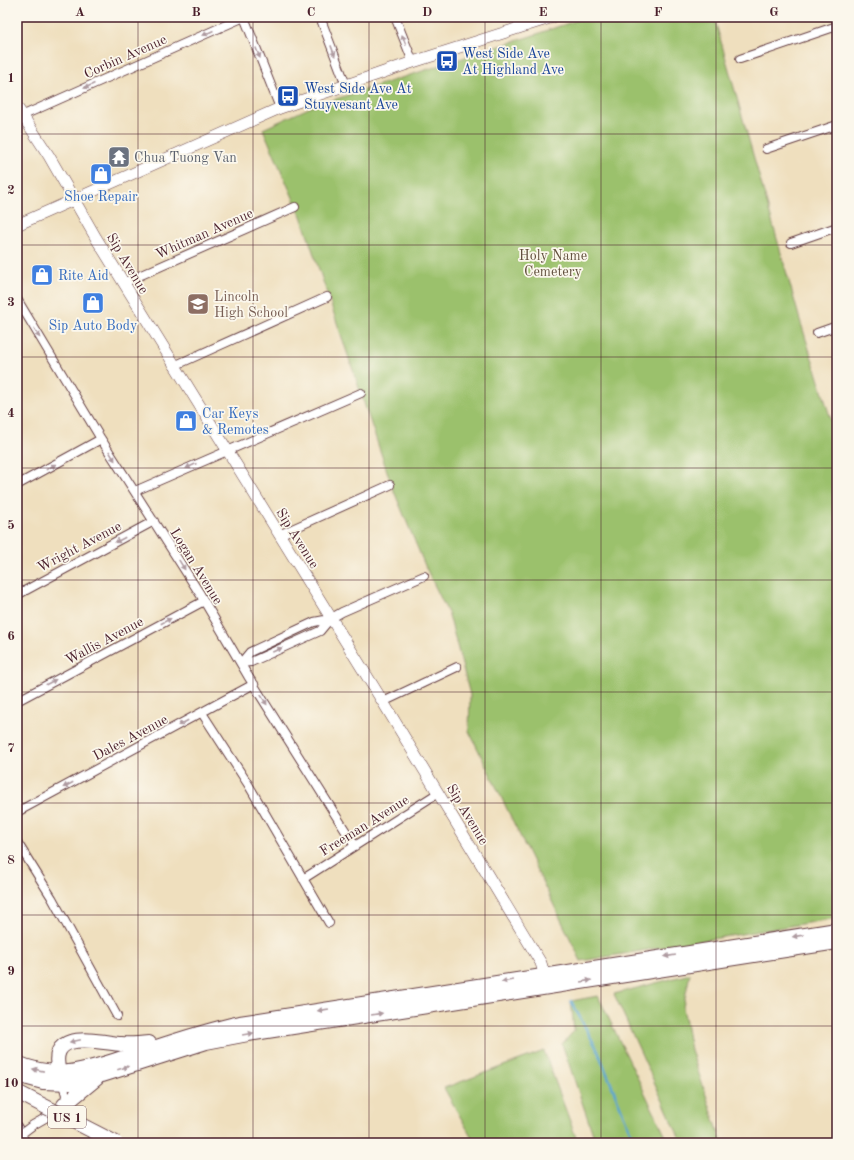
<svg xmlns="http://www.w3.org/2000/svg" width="854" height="1160" viewBox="0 0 854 1160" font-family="'Old Standard TT',serif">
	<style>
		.green { fill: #9bc16c; stroke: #72704c }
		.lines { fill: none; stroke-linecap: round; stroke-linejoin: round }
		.stream { stroke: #59a5d1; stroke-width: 2.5 }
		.street-casing { stroke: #633c41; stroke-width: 10 }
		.secondary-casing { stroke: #633c41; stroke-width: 12 }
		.highway-casing { stroke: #633c41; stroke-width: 16 }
		.street { stroke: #fff; stroke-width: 8 }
		.secondary { stroke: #fff; stroke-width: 11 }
		.highway { stroke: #fff; stroke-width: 14 }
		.highway-bridge-casing { stroke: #633c41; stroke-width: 16; stroke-linecap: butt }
		.highway-bridge { stroke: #fff; stroke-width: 14 }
		.oneway { fill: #ae9aa0 }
		.grid { fill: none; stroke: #4a1f2b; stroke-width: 1; stroke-opacity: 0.55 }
		.labels { text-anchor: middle; stroke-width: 3.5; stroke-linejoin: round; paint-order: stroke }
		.shield { fill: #fbf7ec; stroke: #7f6065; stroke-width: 1 }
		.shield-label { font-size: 13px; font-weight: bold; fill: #4a1f2b }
		.transit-label { font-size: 14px; fill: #164399; stroke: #fbf7ec; text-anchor: start }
		.street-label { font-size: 14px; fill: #4a1f2b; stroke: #fbf7ec }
		.worship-label { font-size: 14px; fill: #5b616d; stroke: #fbf7ec; text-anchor: start }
		.shop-label { font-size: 14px; fill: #366cbe; stroke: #fbf7ec }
		.park-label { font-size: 14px; fill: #62503e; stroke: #fbf7ec }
		.education-label { font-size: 14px; fill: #785e54; stroke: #fbf7ec; text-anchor: start }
		.neatline { fill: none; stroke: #4a1f2b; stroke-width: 1.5 }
		.grid-label { font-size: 13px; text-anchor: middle; font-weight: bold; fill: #4a1f2b }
	</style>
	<rect width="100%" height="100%" fill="#fbf7ec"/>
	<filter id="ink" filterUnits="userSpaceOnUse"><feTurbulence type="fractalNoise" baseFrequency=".025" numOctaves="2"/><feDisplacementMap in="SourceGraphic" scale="8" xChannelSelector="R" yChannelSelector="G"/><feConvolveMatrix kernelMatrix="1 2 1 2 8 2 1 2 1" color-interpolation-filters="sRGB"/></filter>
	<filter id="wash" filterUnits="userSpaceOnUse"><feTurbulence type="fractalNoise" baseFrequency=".012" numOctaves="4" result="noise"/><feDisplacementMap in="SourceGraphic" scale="16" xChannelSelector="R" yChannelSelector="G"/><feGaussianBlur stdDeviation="0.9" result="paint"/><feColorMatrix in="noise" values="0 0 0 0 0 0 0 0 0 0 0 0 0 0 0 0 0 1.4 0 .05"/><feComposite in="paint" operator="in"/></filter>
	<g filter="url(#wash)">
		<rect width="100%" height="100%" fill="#efdfbe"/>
		<path class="green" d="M 586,17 L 714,17 L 800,320 L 837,439 L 837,918 L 581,961 L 469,731 L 470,695 L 449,615 L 426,568 L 393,489 L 301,216 L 263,129 L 311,107 L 531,36 Z
			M 690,974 L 683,1007 L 691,1050 L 722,1143 L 682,1143 L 614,994 Z
			M 598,996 L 669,1143 L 596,1143 L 562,1044 L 574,1031 L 571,1001 Z
			M 544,1051 L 578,1143 L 475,1143 L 444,1088 Z"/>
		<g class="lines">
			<path class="stream" d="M 571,1001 L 597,1049 L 635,1143"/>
		</g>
	</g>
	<g filter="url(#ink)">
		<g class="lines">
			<g class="street-casing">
				<path id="street" d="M 244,17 L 280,108
					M 320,17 L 346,85
					M 395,17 L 413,62
					M 740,59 L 837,26
					M 17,118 L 244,17
					M 766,149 L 837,125
					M 791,243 L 837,227
					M 123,283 L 295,207
					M 17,299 L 101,439 L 200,594 L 248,676 L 355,846
					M 817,333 L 837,326
					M 174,366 L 327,297
					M 17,485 L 101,439
					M 135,491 L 361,393
					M 279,535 L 390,485
					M 17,595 L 154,521
					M 241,663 L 251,662 L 320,631 L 330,619 L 342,612 L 424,576
					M 241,663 L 250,652 L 314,622 L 330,619
					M 17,701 L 204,601
					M 383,702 L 457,667
					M 202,713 L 248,784 L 329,923
					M 17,812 L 254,684
					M 17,842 L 52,898 L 117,1016
					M 303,879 L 438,793
					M 17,1126 L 26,1143
					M 17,1137 L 33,1125 L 59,1110 L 64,1105 L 66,1095 L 62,1081"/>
			</g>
			<g class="secondary-casing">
				<path id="secondary" d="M 17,107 L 49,156 L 96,238 L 383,702 L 541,963 L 547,984
					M 17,225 L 280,108 L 413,62 L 553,17"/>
			</g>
			<g class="highway-casing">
				<path id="highway" d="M 17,1063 C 33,1070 50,1073 68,1072 C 88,1070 109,1062 129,1056 C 166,1044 202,1031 240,1023 L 837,930
					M 59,1072 C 47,1028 97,1042 121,1044 C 131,1045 140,1044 149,1043
					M 17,1075 L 43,1082 L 70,1083 L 102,1075 L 206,1042 L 248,1034 L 837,942
					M 64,1105 L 97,1078"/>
			</g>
			<use href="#street" class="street"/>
			<use href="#secondary" class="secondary"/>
			<use href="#highway" class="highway"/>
			<g class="highway-bridge-casing">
				<path id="highway-bridge" d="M 17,1092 L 116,1143"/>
			</g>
			<use href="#highway-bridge" class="highway-bridge"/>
		</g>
		<defs><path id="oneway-solid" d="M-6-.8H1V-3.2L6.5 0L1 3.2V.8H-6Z"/></defs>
		<g class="oneway">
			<use href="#oneway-solid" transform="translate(208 33) rotate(156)"/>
			<use href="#oneway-solid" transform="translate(404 40) rotate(-111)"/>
			<use href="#oneway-solid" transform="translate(333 51) rotate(69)"/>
			<use href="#oneway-solid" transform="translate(258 53) rotate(68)"/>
			<use href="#oneway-solid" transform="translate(89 86) rotate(156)"/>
			<use href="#oneway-solid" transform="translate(37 333) rotate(59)"/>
			<use href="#oneway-solid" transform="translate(112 456) rotate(58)"/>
			<use href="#oneway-solid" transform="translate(191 466) rotate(156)"/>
			<use href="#oneway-solid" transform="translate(51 467) rotate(-29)"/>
			<use href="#oneway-solid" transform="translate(120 540) rotate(152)"/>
			<use href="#oneway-solid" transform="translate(182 565) rotate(58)"/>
			<use href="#oneway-solid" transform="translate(166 621) rotate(-28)"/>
			<use href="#oneway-solid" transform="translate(277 650) rotate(-24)"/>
			<use href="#oneway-solid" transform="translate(51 682) rotate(-28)"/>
			<use href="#oneway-solid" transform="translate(264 700) rotate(58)"/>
			<use href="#oneway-solid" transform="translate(183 723) rotate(152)"/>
			<use href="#oneway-solid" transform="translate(68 785) rotate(152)"/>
			<use href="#oneway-solid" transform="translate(798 936) rotate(171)"/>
			<use href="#oneway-solid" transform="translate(670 956) rotate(171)"/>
			<use href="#oneway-solid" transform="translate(507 981) rotate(171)"/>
			<use href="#oneway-solid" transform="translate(586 981) rotate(-9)"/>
			<use href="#oneway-solid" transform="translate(323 1010) rotate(171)"/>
			<use href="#oneway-solid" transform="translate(377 1014) rotate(-9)"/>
			<use href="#oneway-solid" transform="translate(248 1034) rotate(-10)"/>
			<use href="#oneway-solid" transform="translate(75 1041) rotate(168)"/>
			<use href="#oneway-solid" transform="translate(123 1068) rotate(-17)"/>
			<use href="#oneway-solid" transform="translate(38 1070) rotate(-169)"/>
		</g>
	</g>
	<path class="grid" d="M 138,17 L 138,1143M 253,17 L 253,1143M 369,17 L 369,1143M 485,17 L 485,1143M 601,17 L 601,1143M 716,17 L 716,1143M 17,134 L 837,134M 17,245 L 837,245M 17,357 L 837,357M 17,468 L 837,468M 17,580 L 837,580M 17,692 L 837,692M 17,803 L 837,803M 17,915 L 837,915M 17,1026 L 837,1026"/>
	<defs>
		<g id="bus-square" transform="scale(1.15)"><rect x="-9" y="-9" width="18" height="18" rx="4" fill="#1a4fb4" stroke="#fbf7ec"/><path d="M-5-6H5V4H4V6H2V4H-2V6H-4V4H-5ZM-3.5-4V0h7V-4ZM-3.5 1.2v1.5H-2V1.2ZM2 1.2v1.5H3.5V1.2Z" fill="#fff"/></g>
		<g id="temple-square" transform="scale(1.15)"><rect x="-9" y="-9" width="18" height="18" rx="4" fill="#6b7280" stroke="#fbf7ec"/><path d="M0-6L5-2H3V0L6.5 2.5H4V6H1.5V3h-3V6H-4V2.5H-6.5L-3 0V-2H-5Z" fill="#fff"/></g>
		<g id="shop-square" transform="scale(1.15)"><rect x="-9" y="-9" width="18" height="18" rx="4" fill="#3f7fe0" stroke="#fbf7ec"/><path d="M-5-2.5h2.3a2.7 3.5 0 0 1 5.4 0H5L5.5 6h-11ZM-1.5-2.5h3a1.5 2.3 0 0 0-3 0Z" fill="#fff"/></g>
		<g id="school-square" transform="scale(1.15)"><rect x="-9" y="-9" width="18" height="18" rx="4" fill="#8d6e63" stroke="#fbf7ec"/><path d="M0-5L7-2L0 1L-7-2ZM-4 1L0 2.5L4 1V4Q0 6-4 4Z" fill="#fff"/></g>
	</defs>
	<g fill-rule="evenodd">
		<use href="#bus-square" x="447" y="61"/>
		<use href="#bus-square" x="288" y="96"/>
		<use href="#temple-square" x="119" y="157"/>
		<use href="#shop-square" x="101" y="174"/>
		<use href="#shop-square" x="42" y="275"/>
		<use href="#shop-square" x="93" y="303"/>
		<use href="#school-square" x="198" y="304"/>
		<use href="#shop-square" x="186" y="421"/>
	</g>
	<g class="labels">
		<rect class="shield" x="48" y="1106" width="38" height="22" rx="3"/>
		<g class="shield-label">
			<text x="67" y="1122">US 1</text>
		</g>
		<g class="transit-label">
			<text x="462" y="58">West Side Ave<tspan x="462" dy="16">At Highland Ave</tspan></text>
			<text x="304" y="93">West Side Ave At<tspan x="304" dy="16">Stuyvesant Ave</tspan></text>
		</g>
		<g class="street-label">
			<text transform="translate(125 56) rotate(-24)" y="5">Corbin Avenue</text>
			<text transform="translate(204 233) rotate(-24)" y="5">Whitman Avenue</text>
			<text transform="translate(128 263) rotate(59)" y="5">Sip Avenue</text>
			<text transform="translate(298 538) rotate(58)" y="5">Sip Avenue</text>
			<text transform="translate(79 546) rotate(-28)" y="5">Wright Avenue</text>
			<text transform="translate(197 566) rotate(58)" y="5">Logan Avenue</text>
			<text transform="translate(104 640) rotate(-28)" y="5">Wallis Avenue</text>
			<text transform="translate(130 737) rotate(-28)" y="5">Dales Avenue</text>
			<text transform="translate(468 814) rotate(59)" y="5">Sip Avenue</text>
			<text transform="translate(364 825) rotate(-32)" y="5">Freeman Avenue</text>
		</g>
		<g class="worship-label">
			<text x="134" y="162">Chua Tuong Van</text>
		</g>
		<g class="shop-label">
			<text x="101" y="201">Shoe Repair</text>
			<text x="58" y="280" text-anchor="start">Rite Aid</text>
			<text x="93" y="330">Sip Auto Body</text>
			<text x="202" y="418" text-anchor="start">Car Keys<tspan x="202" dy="16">&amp; Remotes</tspan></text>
		</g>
		<g class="park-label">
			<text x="553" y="260">Holy Name<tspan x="553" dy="16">Cemetery</tspan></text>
		</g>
		<g class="education-label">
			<text x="214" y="301">Lincoln<tspan x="214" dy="16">High School</tspan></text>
		</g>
	</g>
	<rect width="854" height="1160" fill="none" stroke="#fbf7ec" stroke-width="44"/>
	<rect x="22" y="22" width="810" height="1116" class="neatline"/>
	<g class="grid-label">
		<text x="80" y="16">A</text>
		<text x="196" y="16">B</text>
		<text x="311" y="16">C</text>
		<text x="427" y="16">D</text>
		<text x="543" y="16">E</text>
		<text x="658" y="16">F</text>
		<text x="774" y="16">G</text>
		<text x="11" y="82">1</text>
		<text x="11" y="194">2</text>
		<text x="11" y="306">3</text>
		<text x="11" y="417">4</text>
		<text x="11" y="529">5</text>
		<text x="11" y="640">6</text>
		<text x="11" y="752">7</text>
		<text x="11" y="864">8</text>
		<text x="11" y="975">9</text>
		<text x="11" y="1087">10</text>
	</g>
</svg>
